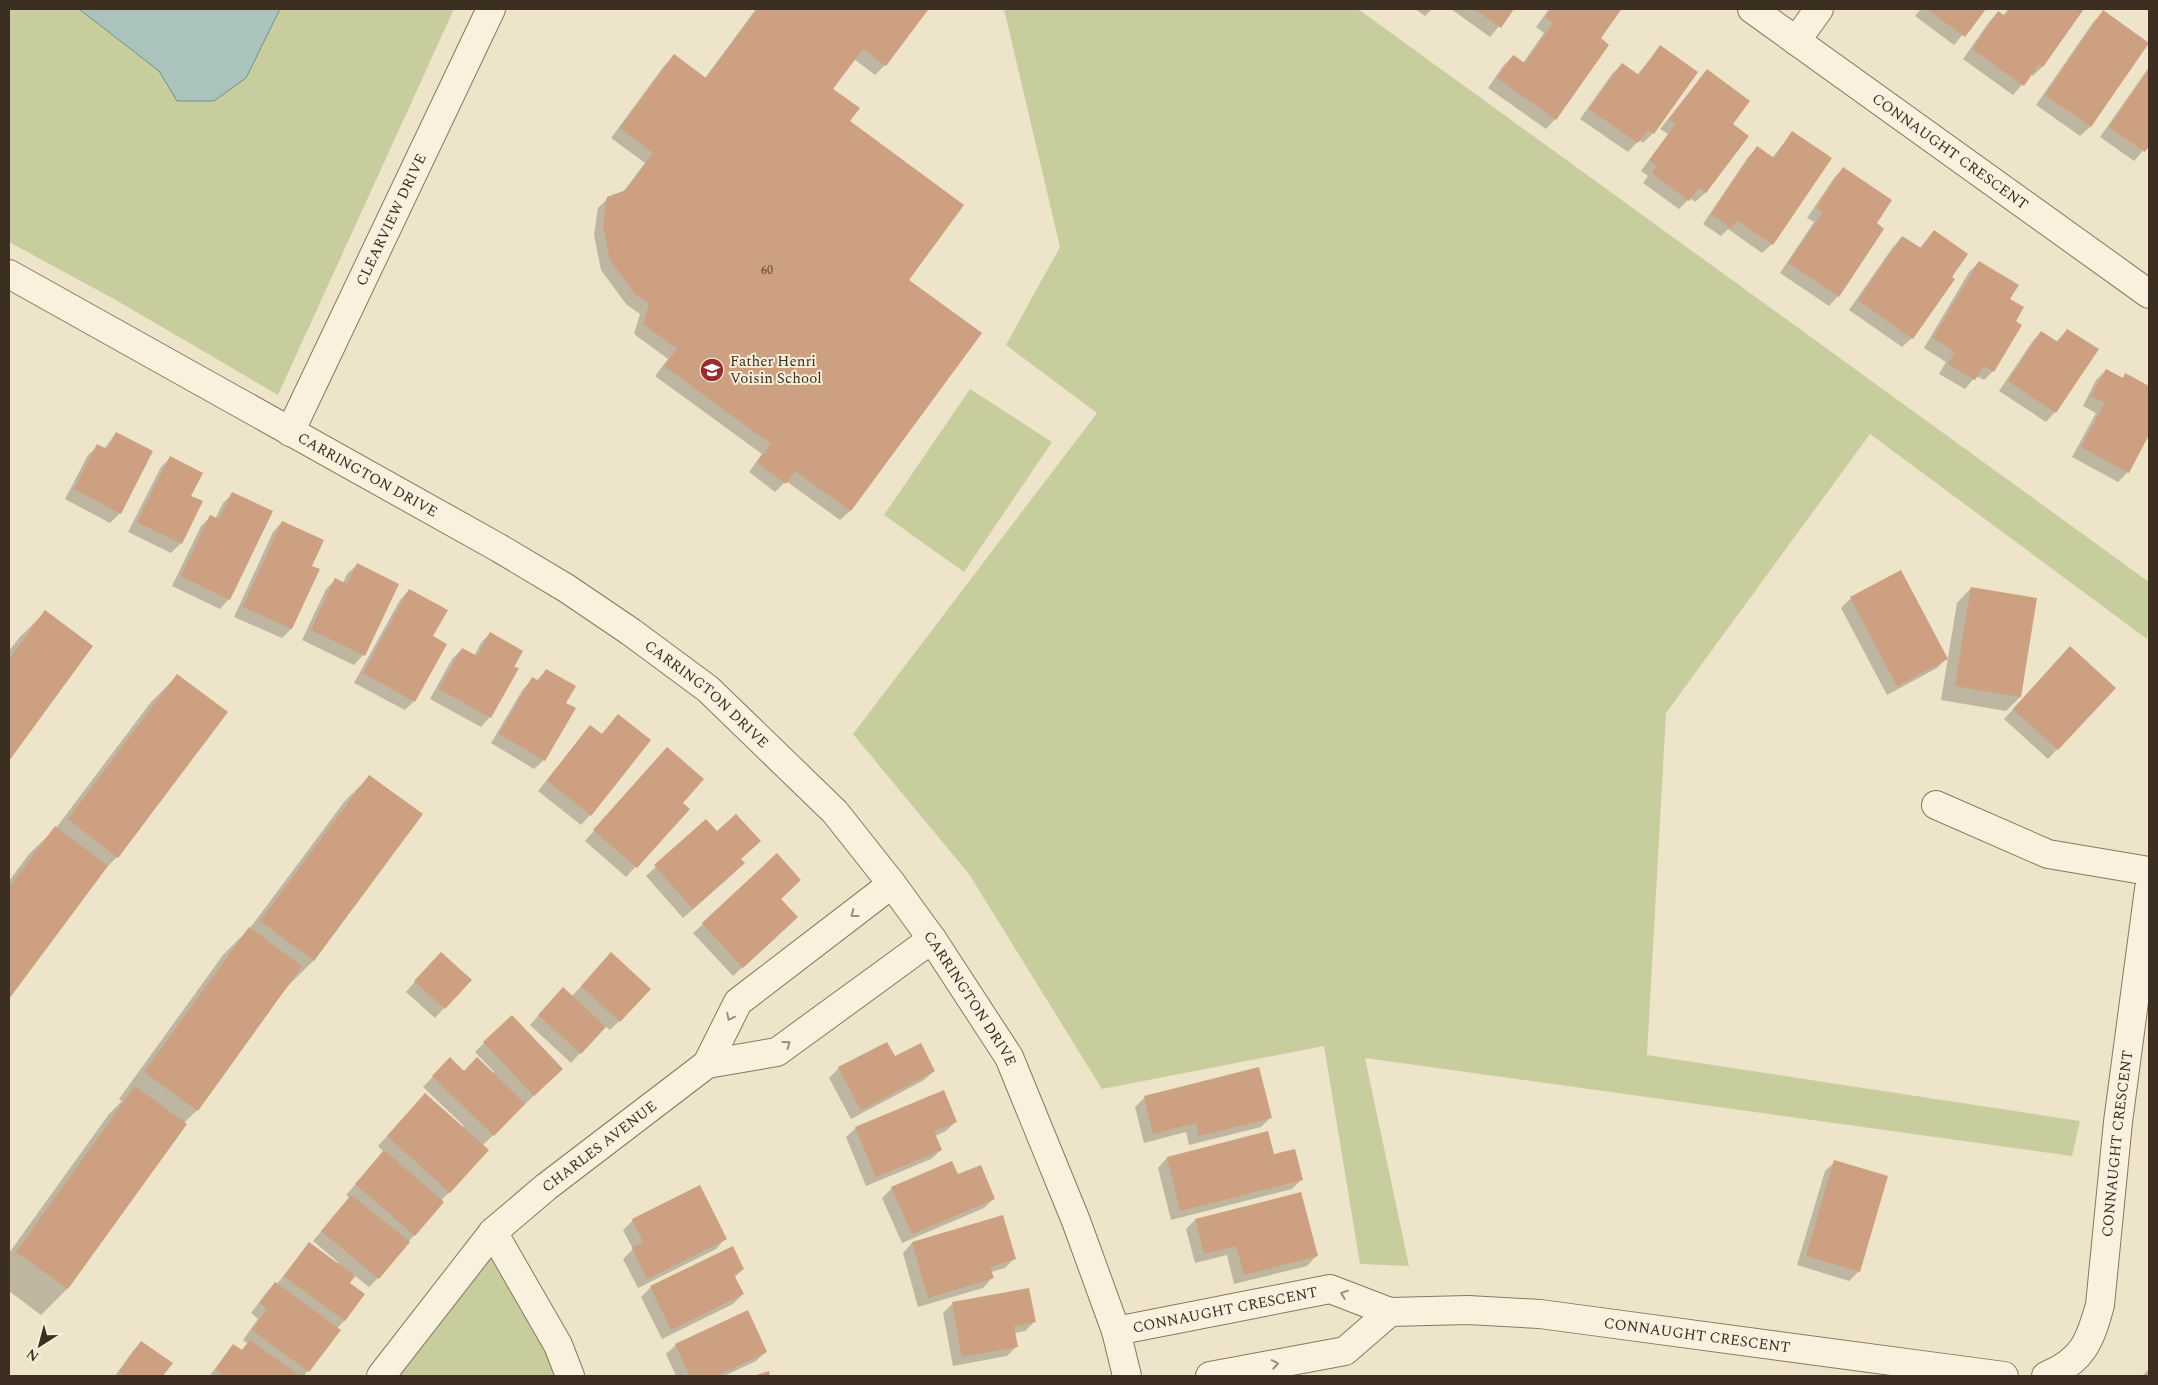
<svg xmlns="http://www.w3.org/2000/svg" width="2158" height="1385" viewBox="0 0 2158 1385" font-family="Spectral,serif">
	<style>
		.green { fill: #c7cd9d }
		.water { fill: #aac3bc; stroke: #70928a }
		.shadow { fill: #0003 }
		.building { fill: #cca080 }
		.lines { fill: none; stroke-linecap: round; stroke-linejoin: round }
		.minor-casing { stroke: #8b765e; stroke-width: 30 }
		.minor { stroke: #f9f1dd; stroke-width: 28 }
		.oneway { stroke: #9a907f }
		.labels { text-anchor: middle; stroke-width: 4; stroke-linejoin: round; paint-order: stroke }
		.number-label { font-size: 12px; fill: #604a39 }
		.street-label { font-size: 15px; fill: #3c2e21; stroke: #f6eed9 }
		.poi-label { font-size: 15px; fill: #3c2e21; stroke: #f6eed9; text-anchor: start }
	</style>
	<rect width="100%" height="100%" fill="#eee4c9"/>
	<path class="green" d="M 9,9 L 454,9 L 278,395 L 114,299 L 9,242 Z
		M 1004,9 L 1358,9 L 2149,582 L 2149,618 L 2147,639 L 1870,434 L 1666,713 L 1647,1055 L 2080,1121 L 2072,1156 L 1365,1058 L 1409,1266 L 1360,1264 L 1324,1046 L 1102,1089 L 969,874 L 853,734 L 1097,413 L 1006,345 L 1060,247 Z
		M 970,389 L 1052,442 L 964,572 L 884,515 Z
		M 493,1232 L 570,1376 L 381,1376 Z"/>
	<path class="water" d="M 79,9 L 280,9 L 246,78 L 214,101 L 177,101 L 159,71 Z"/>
	<path class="shadow" d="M 756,9 L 926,10 L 885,65 L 875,75 L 854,59 L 832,89 L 849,121 L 907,280 L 980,334 L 850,511 L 840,520 L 786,481 L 775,492 L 749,472 L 762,454 L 655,376 L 668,359 L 634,334 L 640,314 L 626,304 L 601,270 L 594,235 L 598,208 L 608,198 L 623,192 L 645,163 L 611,138 L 664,66 L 674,56 L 705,78 Z
		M 1415,9 L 1432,9 L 1425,16 Z
		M 1451,9 L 1513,9 L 1490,37 Z
		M 1549,9 L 1619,10 L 1599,39 L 1555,119 L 1546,129 L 1488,88 L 1503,66 L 1513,56 L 1523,63 L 1544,33 L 1536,27 Z
		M 1921,9 L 1984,9 L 1954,45 L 1915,16 Z
		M 2008,9 L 2083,9 L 2043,66 L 2033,76 L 2031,74 L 2013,95 L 1963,59 L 1989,22 L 1998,12 L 2003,16 Z
		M 2104,12 L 2148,43 L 2090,127 L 2080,136 L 2036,105 L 2094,21 Z
		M 1660,47 L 1653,133 L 1643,143 L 1639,140 L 1628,152 L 1580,119 L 1612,74 L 1622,64 L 1637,75 Z
		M 2149,67 L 2149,144 L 2134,161 L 2100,137 Z
		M 1707,70 L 1732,125 L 1747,137 L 1705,193 L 1695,202 L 1690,198 L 1679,209 L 1643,183 L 1648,176 L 1641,171 L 1668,134 L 1660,129 Z
		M 1793,132 L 1772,244 L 1762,253 L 1728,229 L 1721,236 L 1703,224 L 1748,157 L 1757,148 L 1772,158 Z
		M 1843,168 L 1875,224 L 1838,296 L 1829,306 L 1780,273 L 1814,222 L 1807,218 L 1834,178 Z
		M 1934,231 L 1912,338 L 1902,347 L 1849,310 L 1893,247 L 1902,238 L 1919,249 Z
		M 1979,262 L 2009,299 L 2014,322 L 1993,371 L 1984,380 L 1976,376 L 1965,389 L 1939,374 L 1946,362 L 1924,348 L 1969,272 Z
		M 2067,330 L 2055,412 L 2046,422 L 1999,391 L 2032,342 L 2041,332 L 2056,342 Z
		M 2106,370 L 2122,379 L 2126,375 L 2149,388 L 2149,432 L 2128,472 L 2118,482 L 2072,457 L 2096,413 L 2083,406 L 2096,380 Z
		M 116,433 L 120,513 L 110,523 L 65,499 L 88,455 L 98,446 L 104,449 Z
		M 170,458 L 190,497 L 181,543 L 171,553 L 128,532 L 161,467 Z
		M 232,494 L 229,599 L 220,609 L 172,586 L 201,526 L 211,516 L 215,519 L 223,503 Z
		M 282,522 L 311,567 L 318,570 L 291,629 L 282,638 L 234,617 L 273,532 Z
		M 357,565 L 363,655 L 354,665 L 302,640 L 326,589 L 336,579 L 343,583 L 347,574 Z
		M 1901,572 L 1946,659 L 1937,668 L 1887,695 L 1841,608 L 1851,598 Z
		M 1971,588 L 2020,697 L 2006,711 L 1941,700 L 1957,603 Z
		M 409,590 L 432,637 L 414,701 L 405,710 L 354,683 L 400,600 Z
		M 45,612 L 91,646 L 9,759 L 9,651 L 19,638 Z
		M 490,633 L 513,667 L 490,717 L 481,727 L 430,699 L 452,659 L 462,649 L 474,656 L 481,643 Z
		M 2061,657 L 2114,688 L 2048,759 L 2004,719 Z
		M 546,670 L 565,703 L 544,760 L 534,769 L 491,743 L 523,689 L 533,679 L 537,680 Z
		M 177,676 L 117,857 L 103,871 L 9,997 L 9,881 L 29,854 L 56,828 L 151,702 Z
		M 618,716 L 590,815 L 581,825 L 538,791 L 590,726 L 601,735 Z
		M 658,758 L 681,803 L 688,809 L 626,877 L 585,841 Z
		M 370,776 L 421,814 L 313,961 L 287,987 L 197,1110 L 184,1123 L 185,1124 L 67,1289 L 41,1315 L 9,1291 L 9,1253 L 109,1114 L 122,1101 L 119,1099 L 223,955 L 250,928 L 344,802 Z
		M 706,821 L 740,860 L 734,873 L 683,918 L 646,876 Z
		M 780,900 L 786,927 L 733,976 L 693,933 L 703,924 Z
		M 431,963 L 444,1008 L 435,1018 L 406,992 Z
		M 602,964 L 619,1021 L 610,1030 L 605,1026 L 571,1063 L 530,1025 L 554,998 L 572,996 Z
		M 484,1043 L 552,1078 L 483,1145 L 450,1192 L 440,1201 L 442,1202 L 378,1278 L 369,1287 L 354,1275 L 349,1283 L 344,1321 L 337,1328 L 304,1376 L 209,1376 L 234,1346 L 241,1351 L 248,1344 L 243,1340 L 258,1319 L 251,1313 L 266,1293 L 275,1283 L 277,1284 L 309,1243 L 336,1264 L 338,1262 L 313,1241 L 350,1198 L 346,1195 L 384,1152 L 378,1146 L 416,1104 L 462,1127 L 464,1126 L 423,1087 L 450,1059 L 464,1072 L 492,1074 L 494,1072 L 475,1052 Z
		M 894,1058 L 934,1071 L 924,1080 L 851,1119 L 829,1078 L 839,1068 Z
		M 1145,1097 L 1270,1118 L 1261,1127 L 1189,1145 L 1186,1132 L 1144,1143 L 1135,1107 Z
		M 955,1122 L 946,1131 L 935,1136 L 941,1150 L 931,1159 L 866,1186 L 846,1137 L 856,1128 Z
		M 1267,1133 L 1273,1156 L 1302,1179 L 1292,1189 L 1171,1220 L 1158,1168 L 1167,1158 Z
		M 1835,1162 L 1859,1271 L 1849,1281 L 1797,1265 L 1825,1171 Z
		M 957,1176 L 994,1198 L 984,1208 L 902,1243 L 882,1198 L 892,1188 Z
		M 633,1220 L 725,1239 L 716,1249 L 638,1288 L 623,1259 L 633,1249 L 623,1230 Z
		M 1195,1220 L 1316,1256 L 1307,1266 L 1234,1284 L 1227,1255 L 1195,1263 L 1186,1229 Z
		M 912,1243 L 1014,1259 L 1005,1268 L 991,1272 L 992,1278 L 983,1288 L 918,1307 L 903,1253 Z
		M 743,1269 L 734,1278 L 743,1294 L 733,1304 L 662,1339 L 641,1297 L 651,1287 Z
		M 952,1304 L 1034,1322 L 1025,1331 L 1014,1333 L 1017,1346 L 1007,1356 L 953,1366 L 943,1313 Z
		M 141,1342 L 171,1363 L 162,1376 L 115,1376 L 132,1352 Z
		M 676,1345 L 766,1352 L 756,1361 L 724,1376 L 676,1376 L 666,1354 Z
		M 2149,1369 L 2149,1376 L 2142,1376 Z"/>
	<path class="building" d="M 757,9 L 928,10 L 886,66 L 863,49 L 833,89 L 860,108 L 850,121 L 964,205 L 909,280 L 982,333 L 851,511 L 795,471 L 786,484 L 757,462 L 771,444 L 664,366 L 677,349 L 643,324 L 649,304 L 635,294 L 610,260 L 603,225 L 607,197 L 626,190 L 653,153 L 620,128 L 674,54 L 706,78 Z
		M 1474,9 L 1514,9 L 1501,28 Z
		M 1551,9 L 1621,10 L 1601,38 L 1609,45 L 1556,120 L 1497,78 L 1513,55 L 1525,63 L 1553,23 L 1545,17 Z
		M 1927,9 L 1986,9 L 1965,37 Z
		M 2010,9 L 2084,9 L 2043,67 L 2039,64 L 2024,86 L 1972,49 L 1998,11 L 2005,16 Z
		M 2103,10 L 2149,43 L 2091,127 L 2045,95 Z
		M 1660,45 L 1698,72 L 1654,134 L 1648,130 L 1638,143 L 1589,109 L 1622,63 L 1639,75 Z
		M 1707,69 L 1750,101 L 1733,124 L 1749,136 L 1706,193 L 1699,188 L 1689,201 L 1652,173 L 1657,166 L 1649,160 L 1676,124 L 1669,119 Z
		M 2149,69 L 2149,146 L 2145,152 L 2109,127 Z
		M 1792,131 L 1832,158 L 1773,245 L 1737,220 L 1731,228 L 1711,214 L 1757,146 L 1774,158 Z
		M 1843,167 L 1892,200 L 1877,223 L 1884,229 L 1839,297 L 1788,263 L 1823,212 L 1816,208 Z
		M 1934,230 L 1968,254 L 1952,277 L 1955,279 L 1913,339 L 1858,300 L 1902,236 L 1921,248 Z
		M 1979,261 L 2019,285 L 2010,299 L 2024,307 L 2016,321 L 2022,325 L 1994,372 L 1984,366 L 1975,380 L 1948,364 L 1955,352 L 1933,338 Z
		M 2067,329 L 2099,349 L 2056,413 L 2008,381 L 2041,331 L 2058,342 Z
		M 2106,369 L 2123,378 L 2125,373 L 2149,386 L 2149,435 L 2129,473 L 2081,447 L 2105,403 L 2091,396 Z
		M 116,432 L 153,451 L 121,514 L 74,489 L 97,444 L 107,449 Z
		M 170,456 L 203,473 L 191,496 L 203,501 L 182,544 L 137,522 Z
		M 232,492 L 273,511 L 230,600 L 181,576 L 210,515 L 219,519 Z
		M 282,521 L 324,540 L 312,566 L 320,569 L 292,629 L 243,607 Z
		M 357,563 L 399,584 L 365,656 L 311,630 L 335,578 L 347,584 Z
		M 1901,570 L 1948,659 L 1897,686 L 1850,597 Z
		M 1971,587 L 2037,598 L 2021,697 L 1955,686 Z
		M 409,589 L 448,610 L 433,636 L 447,644 L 415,702 L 363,673 Z
		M 45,610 L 93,646 L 9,761 L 9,659 Z
		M 490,632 L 523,651 L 514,667 L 519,668 L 491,718 L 439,689 L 462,648 L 477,656 Z
		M 2070,646 L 2116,688 L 2058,750 L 2013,709 Z
		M 546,669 L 576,686 L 566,703 L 576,708 L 545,761 L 499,734 L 532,677 L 539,681 Z
		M 177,674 L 228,712 L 118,858 L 68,819 Z
		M 618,714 L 651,740 L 591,816 L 547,780 L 590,725 L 602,734 Z
		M 667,747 L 704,779 L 683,803 L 690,809 L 637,868 L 593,830 Z
		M 369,775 L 423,814 L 314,961 L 260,921 Z
		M 736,814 L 761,841 L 741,859 L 745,863 L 693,909 L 654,865 L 706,819 L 717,831 Z
		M 55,826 L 108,866 L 9,999 L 9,888 Z
		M 777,853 L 801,880 L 781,899 L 798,917 L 743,968 L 702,923 Z
		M 249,927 L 302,966 L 198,1111 L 144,1072 Z
		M 441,952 L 472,980 L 445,1009 L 414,981 Z
		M 611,952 L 651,989 L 620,1022 L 581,986 Z
		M 563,987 L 606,1027 L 581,1054 L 538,1015 Z
		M 512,1015 L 563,1069 L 534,1096 L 483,1042 Z
		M 887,1042 L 895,1056 L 921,1043 L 935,1071 L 861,1110 L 838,1067 Z
		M 450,1057 L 464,1071 L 477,1057 L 525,1104 L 494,1136 L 432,1076 Z
		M 1259,1067 L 1272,1118 L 1199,1136 L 1196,1123 L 1153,1134 L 1144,1096 Z
		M 135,1086 L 187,1124 L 68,1289 L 16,1252 Z
		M 944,1090 L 957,1122 L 934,1131 L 942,1150 L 876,1177 L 855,1127 Z
		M 425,1093 L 489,1150 L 450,1193 L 387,1136 Z
		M 1268,1131 L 1274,1154 L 1295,1149 L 1303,1180 L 1180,1211 L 1167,1157 Z
		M 384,1150 L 444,1202 L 415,1236 L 355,1184 Z
		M 1834,1160 L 1888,1176 L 1860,1272 L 1806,1256 Z
		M 952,1161 L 958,1174 L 981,1165 L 995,1199 L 912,1234 L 891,1187 Z
		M 700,1185 L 727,1239 L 647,1279 L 632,1248 L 643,1242 L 632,1219 Z
		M 1301,1192 L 1318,1256 L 1244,1275 L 1236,1246 L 1204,1254 L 1195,1219 Z
		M 351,1195 L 410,1242 L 379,1279 L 321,1231 Z
		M 1003,1215 L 1016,1259 L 990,1267 L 994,1278 L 928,1298 L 912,1242 Z
		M 309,1242 L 355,1276 L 350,1283 L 365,1294 L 345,1321 L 284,1276 Z
		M 733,1246 L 744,1269 L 734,1275 L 744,1294 L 671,1330 L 650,1286 Z
		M 275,1282 L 341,1330 L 309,1372 L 252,1330 L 267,1309 L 260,1303 Z
		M 1029,1288 L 1036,1322 L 1014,1326 L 1018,1347 L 962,1357 L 952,1302 Z
		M 748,1310 L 767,1352 L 716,1376 L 690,1376 L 675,1344 Z
		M 250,1340 L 300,1376 L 225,1376 L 215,1369 L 233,1344 L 242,1350 Z
		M 141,1341 L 173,1363 L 163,1376 L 125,1376 L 119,1372 Z
		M 769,1371 L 770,1376 L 753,1376 Z"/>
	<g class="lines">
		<g class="minor-casing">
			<g id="minor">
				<path id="s1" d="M 1752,9 L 2149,294"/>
				<path d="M 1796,41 L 1819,9"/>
				<path id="s2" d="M 9,274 L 499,548 L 566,588 L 631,632 L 708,689 L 835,812 L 892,884 L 932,939 L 1009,1057 L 1076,1221 L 1116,1331 L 1127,1376"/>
				<path id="s3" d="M 290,432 L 491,9"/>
				<path d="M 1936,805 L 2048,854 L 2149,871"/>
				<path d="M 707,1064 L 777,1052 L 932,939"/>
				<path d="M 493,1232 L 558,1345 L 570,1376"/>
				<path id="s4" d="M 1116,1331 L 1330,1289 L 1390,1312 L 1468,1310 L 1540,1314 L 2004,1376"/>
				<path id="s5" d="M 381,1376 L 493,1232 L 546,1187 L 707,1064 L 738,1002 L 892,884"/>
				<path d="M 1210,1376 L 1345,1351 L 1390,1312"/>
				<path id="s6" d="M 2046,1376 C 2083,1361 2090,1341 2100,1305 L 2118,1122 L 2149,889"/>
			</g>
		</g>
		<use href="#minor" class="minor"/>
	</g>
	<defs><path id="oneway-chevron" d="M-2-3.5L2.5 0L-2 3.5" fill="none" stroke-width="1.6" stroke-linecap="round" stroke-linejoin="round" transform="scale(1.25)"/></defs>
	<g class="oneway">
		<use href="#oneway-chevron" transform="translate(854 914) rotate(143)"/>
		<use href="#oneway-chevron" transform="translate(730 1017) rotate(116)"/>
		<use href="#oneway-chevron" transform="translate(787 1044) rotate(-36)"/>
		<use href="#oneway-chevron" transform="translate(1344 1294) rotate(-159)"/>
		<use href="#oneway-chevron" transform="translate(1275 1364) rotate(-10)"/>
	</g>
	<defs>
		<g id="school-disc" transform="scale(1.25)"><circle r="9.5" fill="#9a2e2e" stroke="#f6eed9"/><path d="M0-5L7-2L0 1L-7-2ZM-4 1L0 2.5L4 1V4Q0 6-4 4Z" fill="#fff"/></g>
	</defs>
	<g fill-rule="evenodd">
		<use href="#school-disc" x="712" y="370"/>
	</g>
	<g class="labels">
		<g class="number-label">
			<text x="767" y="274">60</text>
		</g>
		<g class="street-label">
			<text dy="5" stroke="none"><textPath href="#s1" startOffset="244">CONNAUGHT CRESCENT</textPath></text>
			<text dy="5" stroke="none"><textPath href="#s3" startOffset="235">CLEARVIEW DRIVE</textPath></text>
			<text dy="5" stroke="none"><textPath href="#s2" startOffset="411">CARRINGTON DRIVE</textPath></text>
			<text dy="5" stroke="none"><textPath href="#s2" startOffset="816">CARRINGTON DRIVE</textPath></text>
			<text dy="5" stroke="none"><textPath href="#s2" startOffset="1221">CARRINGTON DRIVE</textPath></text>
			<text dy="5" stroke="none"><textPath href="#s6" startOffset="256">CONNAUGHT CRESCENT</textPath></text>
			<text dy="5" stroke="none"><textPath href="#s5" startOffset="319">CHARLES AVENUE</textPath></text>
			<text dy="5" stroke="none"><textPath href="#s4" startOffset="111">CONNAUGHT CRESCENT</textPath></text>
			<text dy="5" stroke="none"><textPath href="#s4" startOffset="591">CONNAUGHT CRESCENT</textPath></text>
		</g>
		<g class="poi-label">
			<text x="730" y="366">Father Henri<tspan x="730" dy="17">Voisin School</tspan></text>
		</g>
	</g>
	<rect width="2158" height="1385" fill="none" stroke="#3c2e21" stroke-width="20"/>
	<g transform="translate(40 1345) rotate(216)" stroke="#f6eed9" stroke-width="4" paint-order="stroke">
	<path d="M0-4L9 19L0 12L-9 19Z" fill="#3c2e21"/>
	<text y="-8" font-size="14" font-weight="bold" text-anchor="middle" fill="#3c2e21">N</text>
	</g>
</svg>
